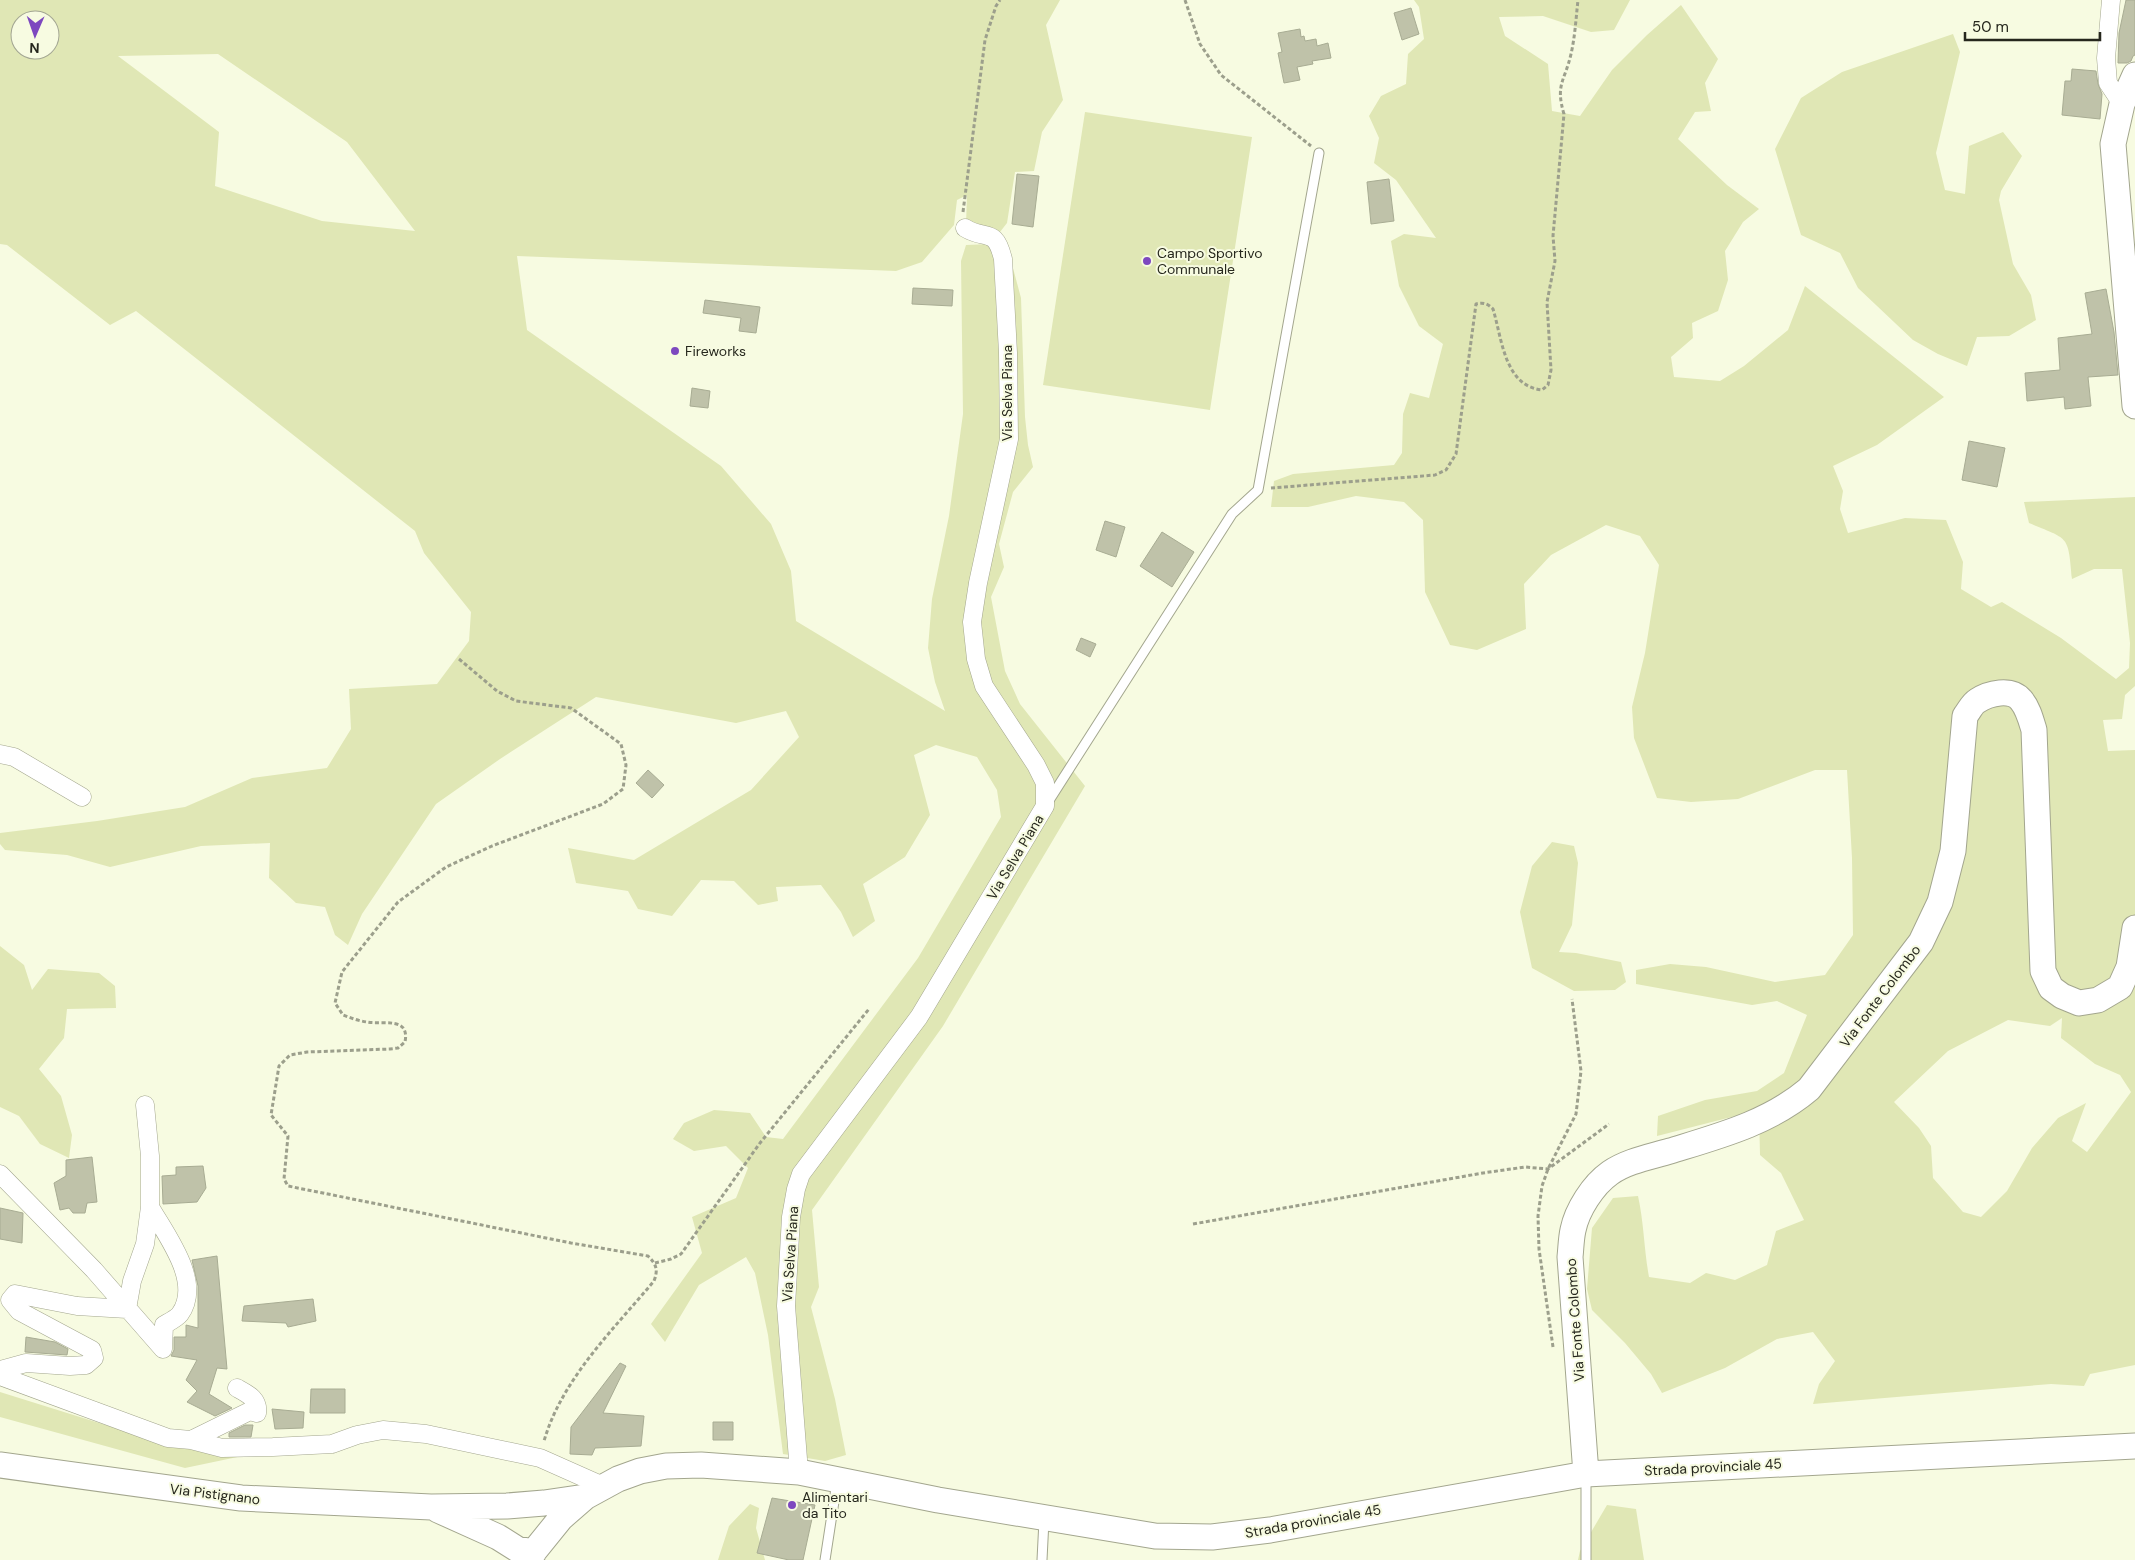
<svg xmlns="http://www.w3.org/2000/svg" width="2135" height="1560" viewBox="0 0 2135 1560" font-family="'DM Sans',sans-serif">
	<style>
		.green { fill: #e0e7b5; fill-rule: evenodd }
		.building { fill: #bfc2a9; stroke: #a8ac93 }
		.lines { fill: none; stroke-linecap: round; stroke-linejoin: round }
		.lane-casing { stroke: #a3a68e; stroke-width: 11 }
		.street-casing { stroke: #a3a68e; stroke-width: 19 }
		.secondary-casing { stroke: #a3a68e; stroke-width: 27 }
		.path { stroke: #9c9f8c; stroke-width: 3; stroke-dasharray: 4 2.5; stroke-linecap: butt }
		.lane { stroke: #fff; stroke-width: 9 }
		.street { stroke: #fff; stroke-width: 18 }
		.secondary { stroke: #fff; stroke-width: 25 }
		.poi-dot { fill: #7d48bf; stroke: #f7fbe1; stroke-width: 2 }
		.labels { text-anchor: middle; stroke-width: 4; stroke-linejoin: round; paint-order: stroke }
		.poi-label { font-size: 14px; fill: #26271d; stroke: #f7fbe1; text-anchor: start }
		.street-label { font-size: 14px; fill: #26271d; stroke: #f7fbe1 }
	</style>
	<rect width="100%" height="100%" fill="#f7fbe1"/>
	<path class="green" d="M 0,0 L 1060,0 L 1046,25 L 1063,100 L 1042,132 L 1034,171 L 1015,172 L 1007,223 L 1000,232 L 966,225 L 967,195 L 957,200 L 954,225 L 922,262 L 896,271 L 517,256 L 527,330 L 721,466 L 771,524 L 791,571 L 796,621 L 945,711 L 935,682 L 928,648 L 932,599 L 949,516 L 963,414 L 961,261 L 966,245 L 991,244 L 1010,257 L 1021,298 L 1025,417 L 1028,445 L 1033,467 L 1013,492 L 999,544 L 1004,567 L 991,597 L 1005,671 L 1020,704 L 1085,786 L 943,1026 L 812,1210 L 819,1287 L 811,1307 L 835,1399 L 846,1455 L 825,1461 L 783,1454 L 768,1335 L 755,1273 L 746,1257 L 699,1285 L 665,1342 L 651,1324 L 702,1253 L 692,1217 L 736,1198 L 748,1168 L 726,1146 L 694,1151 L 673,1139 L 684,1123 L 714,1110 L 750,1113 L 766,1137 L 783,1139 L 918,958 L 1001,817 L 997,790 L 977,757 L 936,745 L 914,755 L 930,815 L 905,857 L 863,884 L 875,921 L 853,937 L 841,912 L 821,885 L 776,887 L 778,901 L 758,905 L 734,881 L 701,880 L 672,916 L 638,909 L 628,891 L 576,883 L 568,848 L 634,860 L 751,790 L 799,737 L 786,711 L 736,723 L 596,697 L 500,759 L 436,804 L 362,914 L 348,945 L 335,935 L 325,907 L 296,903 L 269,878 L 270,843 L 201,846 L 110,867 L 67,855 L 5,850 L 0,844 L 0,833 L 97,821 L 185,807 L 252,778 L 327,768 L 351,729 L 349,689 L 437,684 L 469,641 L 471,612 L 424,553 L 415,531 L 136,311 L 110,325 L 7,245 L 0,244 ZM 20,20 L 50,20 L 50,50 L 20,50 ZM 218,54 L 347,142 L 415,231 L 322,221 L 215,186 L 219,132 L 118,56 Z
		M 1414,0 L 1630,0 L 1614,30 L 1591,32 L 1543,16 L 1499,17 L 1505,36 L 1548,64 L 1552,111 L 1580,116 L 1612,70 L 1647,35 L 1681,5 L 1718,59 L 1705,83 L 1711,111 L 1695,112 L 1678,139 L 1727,185 L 1759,209 L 1743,222 L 1725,251 L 1728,280 L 1718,311 L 1692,323 L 1693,338 L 1671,357 L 1674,377 L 1720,381 L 1744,366 L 1788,330 L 1805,286 L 1944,397 L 1877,445 L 1833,466 L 1843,491 L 1840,509 L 1848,533 L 1905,518 L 1946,520 L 1963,562 L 1961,589 L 1991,607 L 2002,602 L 2061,638 L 2116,679 L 2129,668 L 2130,643 L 2122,569 L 2094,569 L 2072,579 C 2068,535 2070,540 2029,523 L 2024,502 L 2135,497 L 2135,686 L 2125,695 L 2122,719 L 2103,720 L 2108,751 L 2135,750 L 2135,1365 L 2090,1374 L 2084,1386 L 2051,1384 L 1813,1404 L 1819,1384 L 1835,1361 L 1813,1332 L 1777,1339 L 1725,1368 L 1662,1393 L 1651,1374 L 1625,1343 L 1592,1310 L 1587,1289 L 1592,1228 L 1613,1198 L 1638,1196 C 1644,1223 1644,1250 1649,1277 L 1690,1283 L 1706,1273 L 1735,1280 L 1767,1265 L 1776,1231 L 1804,1220 L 1781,1173 L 1760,1155 L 1759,1110 L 1657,1136 L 1658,1116 L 1705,1100 L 1757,1091 L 1784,1073 L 1807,1015 L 1777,1001 L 1752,1005 L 1636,984 L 1636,970 L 1670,964 L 1706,967 L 1775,982 L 1825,975 L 1853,935 L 1852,858 L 1847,770 L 1815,770 L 1738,799 L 1691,802 L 1657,798 L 1634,738 L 1632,707 L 1645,653 L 1659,565 L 1640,536 L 1606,525 L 1551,555 L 1524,584 L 1526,629 L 1477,650 L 1450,645 L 1425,592 L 1423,520 L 1404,502 L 1356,496 L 1308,507 L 1271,507 L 1274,481 L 1293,474 L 1394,465 L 1402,453 L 1403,414 L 1410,393 L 1429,398 L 1443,344 L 1419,326 L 1399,286 L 1391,241 L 1404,234 L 1436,238 L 1396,180 L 1374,163 L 1379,138 L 1369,116 L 1381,96 L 1406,84 L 1408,54 L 1424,39 L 1419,7 ZM 2062,1018 L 2061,1038 L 2095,1064 L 2120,1075 L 2131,1092 L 2087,1152 L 2072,1141 L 2086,1103 L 2058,1118 L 2032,1148 L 2007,1191 L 1981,1217 L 1963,1212 L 1933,1178 L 1931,1146 L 1919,1128 L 1894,1102 L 1948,1051 L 2008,1020 L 2050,1026 Z
		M 1953,34 L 1960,52 L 1936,153 L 1945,190 L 1965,194 L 1969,146 L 2003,132 L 2022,156 L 2001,191 L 1999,200 L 2013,264 L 2031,295 L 2036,320 L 2009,336 L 1977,337 L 1967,366 L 1938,354 L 1913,340 L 1858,288 L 1840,253 L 1801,235 L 1775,149 L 1801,98 L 1842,72 Z
		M 1085,112 L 1252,137 L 1210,410 L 1043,385 Z
		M 1552,842 L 1574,846 L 1578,863 L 1572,925 L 1559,952 L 1576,953 L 1621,962 L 1626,982 L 1615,990 L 1574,991 L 1532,968 L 1520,912 L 1532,866 Z
		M 0,946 L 24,965 L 32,990 L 48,969 L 99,973 L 115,986 L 116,1008 L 67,1009 L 64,1038 L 39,1069 L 61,1096 L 72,1135 L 69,1158 L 40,1144 L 19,1116 L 0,1107 Z
		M 0,1392 L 179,1448 L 247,1455 L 185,1468 L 0,1417 Z
		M 750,1504 L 759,1508 L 756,1528 L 765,1560 L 718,1560 L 729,1526 Z
		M 1607,1505 L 1636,1509 L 1644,1560 L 1578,1560 L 1580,1551 Z"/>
	<path class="building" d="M 2126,0 L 2135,0 L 2135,55 L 2133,56 L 2131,61 L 2127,63 L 2118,63 L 2119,33 Z
		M 1411,8 L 1419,34 L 1402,40 L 1394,13 Z
		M 1300,29 L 1301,37 L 1304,36 L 1305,41 L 1316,39 L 1317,46 L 1328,43 L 1331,58 L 1312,61 L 1313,64 L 1297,67 L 1300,80 L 1284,83 L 1278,53 L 1282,52 L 1278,33 Z
		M 2072,69 L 2096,71 L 2098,84 L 2102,94 L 2100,119 L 2062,115 L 2065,81 L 2071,81 Z
		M 1017,174 L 1039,176 L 1033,227 L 1012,224 Z
		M 1389,179 L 1394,221 L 1371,224 L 1367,182 Z
		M 913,288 L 953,290 L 952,306 L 912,304 Z
		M 2106,289 L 2114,332 L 2118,375 L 2088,377 L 2091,406 L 2065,409 L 2064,397 L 2027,401 L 2025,373 L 2060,370 L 2058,338 L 2092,334 L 2085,293 Z
		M 705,300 L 760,307 L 756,333 L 739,331 L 741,318 L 703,313 Z
		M 692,388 L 710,391 L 708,408 L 690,406 Z
		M 1969,441 L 2005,448 L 1997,487 L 1962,480 Z
		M 1105,521 L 1125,527 L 1116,557 L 1096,550 Z
		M 1162,532 L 1194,552 L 1172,587 L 1140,566 Z
		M 1081,638 L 1096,644 L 1090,657 L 1076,650 Z
		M 648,770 L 664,785 L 652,798 L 636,783 Z
		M 92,1157 L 97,1202 L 87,1203 L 85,1213 L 73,1213 L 69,1208 L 60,1210 L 54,1183 L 66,1176 L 66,1160 Z
		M 203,1166 L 206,1188 L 197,1202 L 163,1204 L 162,1176 L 176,1175 L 176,1167 Z
		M 0,1208 L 23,1213 L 22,1243 L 0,1239 Z
		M 217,1256 L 227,1369 L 217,1368 L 209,1394 L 232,1408 L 215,1416 L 187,1402 L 197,1391 L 186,1380 L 197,1360 L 171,1356 L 174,1350 L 174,1337 L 186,1337 L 186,1325 L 198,1328 L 198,1286 L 192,1260 Z
		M 313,1299 L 316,1321 L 288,1327 L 286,1323 L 242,1321 L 244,1306 Z
		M 26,1337 L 55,1342 L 68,1349 L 67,1355 L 25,1352 Z
		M 620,1363 L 626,1366 L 603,1413 L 644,1416 L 641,1446 L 595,1448 L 592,1455 L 570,1454 L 571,1427 Z
		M 311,1389 L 345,1389 L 345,1413 L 310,1413 Z
		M 272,1409 L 304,1412 L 303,1428 L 275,1429 Z
		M 713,1422 L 733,1422 L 733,1440 L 713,1440 Z
		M 245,1425 L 253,1425 L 251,1437 L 229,1437 L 229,1433 Z
		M 772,1498 L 815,1505 L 803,1560 L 789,1560 L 757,1553 Z"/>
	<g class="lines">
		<g class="lane-casing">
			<path id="lane" d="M 1048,802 L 1232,514 L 1258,490 L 1319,153
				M 1586,1475 L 1586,1560
				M 825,1560 L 837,1482
				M 1042,1560 L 1044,1520"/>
		</g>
		<g class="street-casing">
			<path id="street" d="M 2111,0 L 2106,58 L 2108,83 L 2122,104
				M 0,754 L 14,757 L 82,797
				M 0,1174 L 94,1270 L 163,1349
				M 150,1207 C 166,1235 203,1282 180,1314 C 177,1318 169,1322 164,1325 L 163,1349
				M 0,1370 L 26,1363 L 70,1366 L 86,1365 L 94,1358 L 92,1350 L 19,1311 L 10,1300 L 15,1294 L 77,1306 L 127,1309 L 132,1281 L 145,1244 L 150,1207 L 150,1156 L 145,1105
				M 0,1376 L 168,1438 L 191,1440 L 222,1448 L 273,1447 L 332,1444 L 357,1435 L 383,1430 L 426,1434 L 540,1458 L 603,1486
				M 191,1440 L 250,1411 L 257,1413 C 259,1399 248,1394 237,1388
				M 799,1472 L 786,1306 L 791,1217 L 796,1189 L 801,1174 L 919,1017 L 1045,806 L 1045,783 L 1036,765 L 984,686 L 976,659 L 972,622 L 978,583 L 1009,439 L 1008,353 L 1003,259 C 995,226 986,241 965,228"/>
		</g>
		<g class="secondary-casing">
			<path id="secondary" d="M 2135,75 L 2122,104 L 2113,144 L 2135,406
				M 0,1465 L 241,1498 L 431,1507 L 507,1506 L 544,1503 L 585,1497
				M 1586,1474 L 1570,1257 C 1571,1248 1571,1239 1573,1230 C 1577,1210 1593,1185 1610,1173 C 1627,1161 1650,1157 1670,1151 C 1719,1136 1769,1123 1809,1089 L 1921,942 L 1940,902 L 1953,851 L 1965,716 C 1969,711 1972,704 1977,701 C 1989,693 2011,688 2021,700 C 2028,708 2031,720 2034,730 L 2043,971 L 2051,988 L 2062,996 L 2079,1003 L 2098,1000 L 2120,987 L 2129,967 L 2135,928
				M 438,1510 L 498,1537 L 517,1549 L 534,1552
				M 527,1560 L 561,1518 L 585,1497 L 618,1479 L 640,1471 L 666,1466 L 701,1465 L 799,1472 L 938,1500 L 1155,1536 L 1212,1537 L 1270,1530 L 1586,1474 L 2135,1446"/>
		</g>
		<path class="path" d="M 1185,0 L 1200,44 L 1221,75 L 1311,146
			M 963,212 L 985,40 L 996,6 L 1000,0
			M 1271,488 L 1435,475 L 1446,470 L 1456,454 L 1476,304 C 1484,302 1488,304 1493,309 C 1502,338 1504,386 1542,390 L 1548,385 L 1551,370 L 1547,302 L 1555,261 L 1553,236 L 1564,114 C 1555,84 1565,81 1571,54 C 1575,37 1576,18 1578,0
			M 459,659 L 497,691 L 516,701 L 571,708 L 621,744 L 626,765 L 623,789 L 603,804 L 492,846 L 446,867 L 398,902 L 342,972 L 335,1003 L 343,1015 C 351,1018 359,1021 367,1022 C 383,1025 410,1016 405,1042 L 398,1048 L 390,1049 L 307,1052 L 290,1055 L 279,1066 L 271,1115 L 288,1136 L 284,1179 L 288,1186 L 571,1243 L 648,1256 C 657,1265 658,1270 654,1281 C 613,1330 562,1379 544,1441
			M 1193,1224 L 1483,1173 L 1525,1167 L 1548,1169 L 1609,1124
			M 655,1263 L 671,1259 L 681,1254 L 760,1143 L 869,1009
			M 1553,1347 L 1539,1249 L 1538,1216 L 1542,1186 L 1548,1169 L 1576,1114 L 1581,1071 L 1572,999"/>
		<use href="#lane" class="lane"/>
		<use href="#street" class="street"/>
		<use href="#secondary" class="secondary"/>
	</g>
	<g class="poi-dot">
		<circle cx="1147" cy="261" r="5"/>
		<circle cx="675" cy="351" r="5"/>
		<circle cx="792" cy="1505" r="5"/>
	</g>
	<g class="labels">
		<g class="poi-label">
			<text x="1157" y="258">Campo Sportivo<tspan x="1157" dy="16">Communale</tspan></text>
			<text x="685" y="356">Fireworks</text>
			<text x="802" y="1502">Alimentari<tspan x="802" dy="16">da Tito</tspan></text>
		</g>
		<g class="street-label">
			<text transform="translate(1007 393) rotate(-90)" y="5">Via Selva Piana</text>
			<text transform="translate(1015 857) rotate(-59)" y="5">Via Selva Piana</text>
			<text transform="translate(1880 996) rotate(-53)" y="5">Via Fonte Colombo</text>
			<text transform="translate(790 1254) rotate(-86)" y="5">Via Selva Piana</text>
			<text transform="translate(1575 1320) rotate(-94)" y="5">Via Fonte Colombo</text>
			<text transform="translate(1713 1467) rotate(-3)" y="5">Strada provinciale 45</text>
			<text transform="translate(215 1494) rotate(7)" y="5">Via Pistignano</text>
			<text transform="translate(1313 1521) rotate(-10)" y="5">Strada provinciale 45</text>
		</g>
	</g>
	<g transform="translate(35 35) rotate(182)"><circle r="24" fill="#f7fbe1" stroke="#a3a693"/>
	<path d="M0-4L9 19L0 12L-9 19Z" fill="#7d48bf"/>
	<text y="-8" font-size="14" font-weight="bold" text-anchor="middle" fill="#26271d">N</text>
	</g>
	<path d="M1965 32v8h135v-8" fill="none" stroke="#26271d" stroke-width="2.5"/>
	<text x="1972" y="32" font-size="15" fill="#26271d" stroke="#f7fbe1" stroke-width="4" paint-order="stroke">50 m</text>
</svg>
